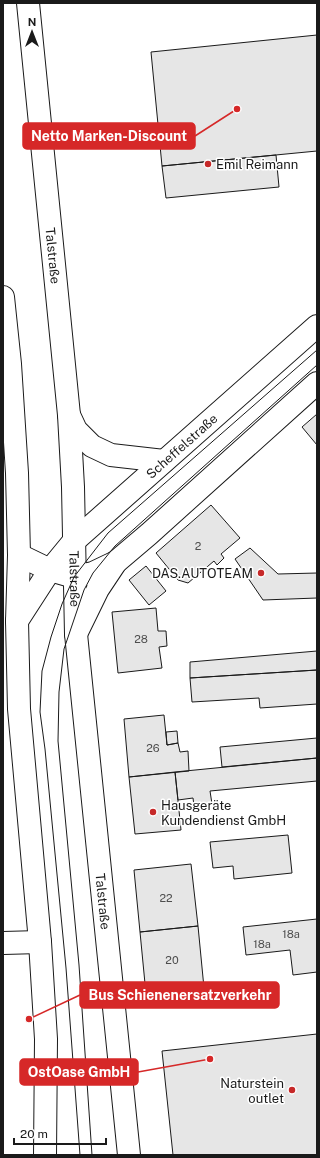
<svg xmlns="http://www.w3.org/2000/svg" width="320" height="1158" viewBox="0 0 320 1158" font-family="'Public Sans',sans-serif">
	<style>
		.building { fill: #e6e6e6; stroke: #1a1a1a }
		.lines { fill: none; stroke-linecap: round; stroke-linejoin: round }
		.minor-casing { stroke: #1a1a1a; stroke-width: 24 }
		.major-casing { stroke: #1a1a1a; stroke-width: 24 }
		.minor { stroke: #fff; stroke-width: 22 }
		.major { stroke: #fff; stroke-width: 22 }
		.tram { stroke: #1a1a1a; stroke-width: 1 }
		.poi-dot { fill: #c62828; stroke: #fff; stroke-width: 1.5 }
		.labels { text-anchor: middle; stroke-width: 3; stroke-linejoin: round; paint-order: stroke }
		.number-label { font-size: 11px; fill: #4d4d4d }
		.poi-label { font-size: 13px; fill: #1a1a1a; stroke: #fff; text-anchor: start }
		.street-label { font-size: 13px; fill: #1a1a1a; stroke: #fff }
		.leader { fill: none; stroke: #d62828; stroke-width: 1.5 }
		.callout-dot { fill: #d62828; stroke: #fff; stroke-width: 1.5 }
		.callout { fill: #d62828; stroke: #d62828; stroke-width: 1.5 }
		.callout-label { font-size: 14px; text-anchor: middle; font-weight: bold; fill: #fff }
	</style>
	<rect width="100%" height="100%" fill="#fff"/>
	<path class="building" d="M 317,35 L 317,151 L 162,166 L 151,52 Z
		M 276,155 L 279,187 L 166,198 L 162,166 Z
		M 317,414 L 317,445 L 302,427 Z
		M 211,505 L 240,538 L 221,554 L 224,558 L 217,565 L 214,561 L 188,583 L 178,580 L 156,553 Z
		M 250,548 L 278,574 L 317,573 L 317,598 L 263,600 L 235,559 Z
		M 146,566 L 166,591 L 149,605 L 129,580 Z
		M 156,608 L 158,631 L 166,631 L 167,646 L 159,647 L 162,668 L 118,673 L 112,612 Z
		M 317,651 L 317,670 L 190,678 L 190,662 Z
		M 317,670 L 317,704 L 260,708 L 259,698 L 192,702 L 190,678 Z
		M 164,715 L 167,745 L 178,743 L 180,752 L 188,751 L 189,771 L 129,777 L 124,719 Z
		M 177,731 L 178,743 L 167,745 L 166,732 Z
		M 317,738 L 317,758 L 222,767 L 220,747 Z
		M 317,758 L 317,781 L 210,791 L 212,804 L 194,806 L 193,798 L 178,800 L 175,772 Z
		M 175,772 L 181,830 L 135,834 L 129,777 Z
		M 288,835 L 292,873 L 234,879 L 233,866 L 213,868 L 210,842 Z
		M 191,864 L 198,926 L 140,932 L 134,870 Z
		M 317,919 L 317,972 L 293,975 L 290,950 L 246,955 L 243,927 Z
		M 198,926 L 204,988 L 146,994 L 140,932 Z
		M 317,1034 L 317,1155 L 173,1155 L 162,1051 Z"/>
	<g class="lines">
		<g class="minor-casing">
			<g id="minor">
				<path d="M 69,415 L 76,430 L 92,446 L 111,455 L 164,461"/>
				<path d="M 19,555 L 50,570 L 74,577 L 93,573 L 116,562"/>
				<path id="s1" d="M 17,621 L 50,570 L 73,542 L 317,326"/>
				<path d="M 76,634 L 98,589 L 116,562 L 149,534 L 317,383"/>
				<path d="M 3,943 L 40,942"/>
			</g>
		</g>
		<g class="major-casing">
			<g id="major">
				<path id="s2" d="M 28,3 L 69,415 L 73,487 L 76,634 L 129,1155"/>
				<path d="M 3,297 L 10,364 L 17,473 L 19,555 L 17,621 L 19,709 L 40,942 L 46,1039 L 45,1155"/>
			</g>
		</g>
		<use href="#minor" class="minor"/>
		<use href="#major" class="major"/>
		<path class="tram" d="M 80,1155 L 66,968 L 45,749 L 40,712 L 42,671 L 51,637 L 62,604 L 74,577 L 108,533 L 317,350
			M 92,1155 L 79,965 L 58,741 L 59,692 L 64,649 L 84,590 L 93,573 L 115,546 L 317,365"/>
	</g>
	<g class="poi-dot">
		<circle cx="208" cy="164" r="4"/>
		<circle cx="261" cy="573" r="4"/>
		<circle cx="153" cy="812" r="4"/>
		<circle cx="292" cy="1090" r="4"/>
	</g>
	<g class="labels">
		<g class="number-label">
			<text x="198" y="550">2</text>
			<text x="141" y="643">28</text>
			<text x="153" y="752">26</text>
			<text x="166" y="902">22</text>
			<text x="291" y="938">18a</text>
			<text x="262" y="948">18a</text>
			<text x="172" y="964">20</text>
		</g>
		<g class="poi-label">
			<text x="216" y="169">Emil Reimann</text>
			<text x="253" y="578" text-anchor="end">DAS.AUTOTEAM</text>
			<text x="161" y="810">Hausgeräte<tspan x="161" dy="15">Kundendienst GmbH</tspan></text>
			<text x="284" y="1088" text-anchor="end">Naturstein<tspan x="284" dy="15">outlet</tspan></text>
		</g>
		<g class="street-label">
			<text dy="5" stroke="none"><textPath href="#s2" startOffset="254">Talstraße</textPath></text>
			<text dy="5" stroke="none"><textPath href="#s1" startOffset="242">Scheffelstraße</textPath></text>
			<text dy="5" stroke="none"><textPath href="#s2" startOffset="578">Talstraße</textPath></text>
			<text dy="5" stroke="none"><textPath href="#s2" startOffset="902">Talstraße</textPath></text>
		</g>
	</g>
	<path class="leader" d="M237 109L195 136M29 1019L80 995M210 1059L138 1072"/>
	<g class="callout-dot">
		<circle cx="237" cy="109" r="4"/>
		<circle cx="29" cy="1019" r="4"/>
		<circle cx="210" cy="1059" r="4"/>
	</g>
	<g class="callout">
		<rect x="23" y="123" width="172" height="26" rx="4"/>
		<rect x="80" y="982" width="199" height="26" rx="4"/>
		<rect x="20" y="1059" width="118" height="26" rx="4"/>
	</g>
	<g class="callout-label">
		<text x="109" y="141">Netto Marken-Discount</text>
		<text x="180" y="1000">Bus Schienenersatzverkehr</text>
		<text x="79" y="1077">OstOase GmbH</text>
	</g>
	<rect width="320" height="1158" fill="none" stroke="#1a1a1a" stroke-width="8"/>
	<g transform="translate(32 32)" stroke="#ffffff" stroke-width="3" paint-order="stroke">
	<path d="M0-3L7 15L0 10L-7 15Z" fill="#1a1a1a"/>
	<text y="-6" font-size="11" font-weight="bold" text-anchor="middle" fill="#1a1a1a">N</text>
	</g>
	<path d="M14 1138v6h92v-6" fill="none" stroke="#1a1a1a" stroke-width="2"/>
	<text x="20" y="1138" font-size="12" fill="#1a1a1a" stroke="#ffffff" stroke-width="3" paint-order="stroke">20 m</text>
</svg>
